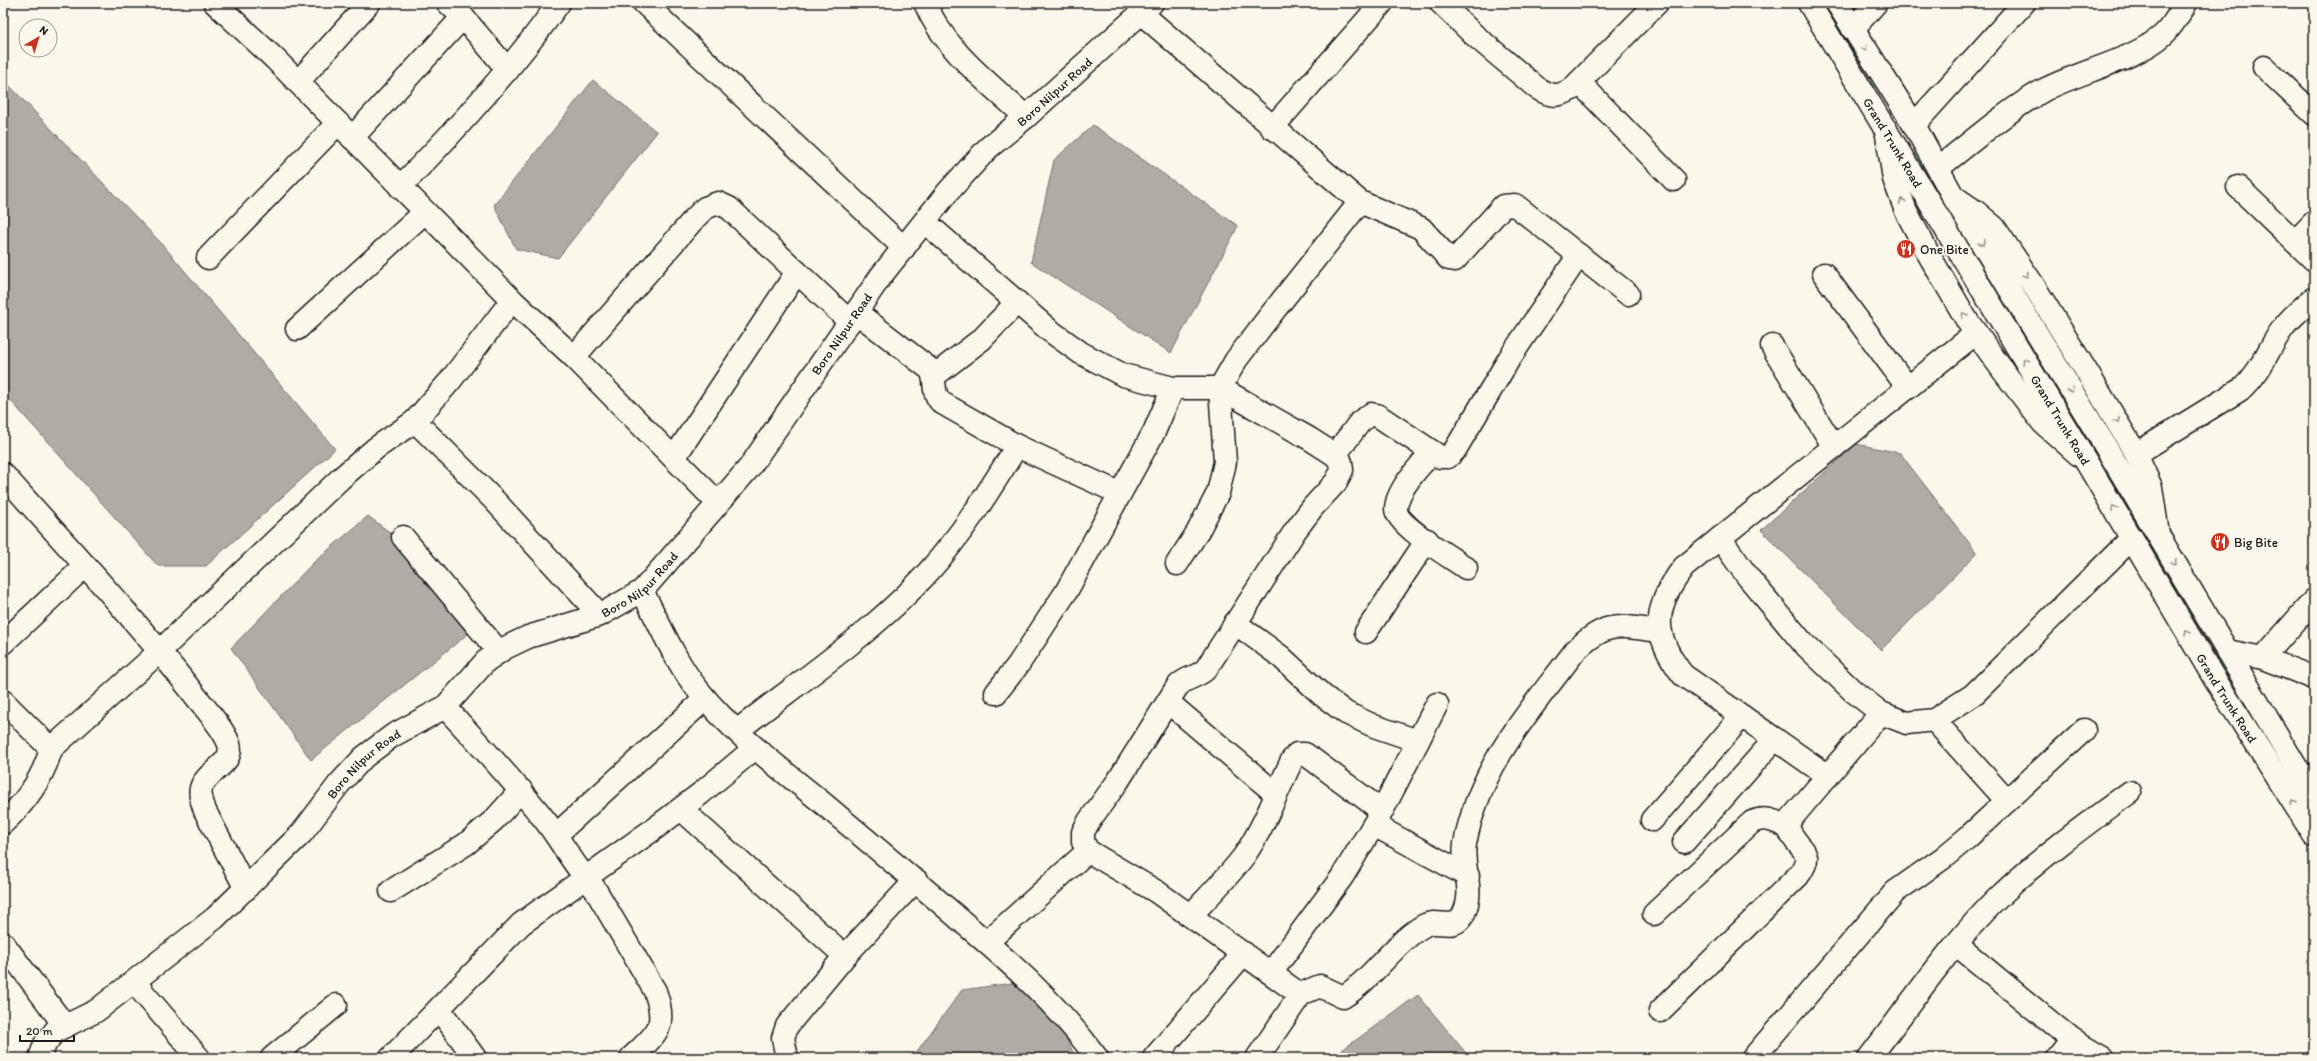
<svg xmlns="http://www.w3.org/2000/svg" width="2317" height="1061" viewBox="0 0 2317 1061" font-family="Itim,sans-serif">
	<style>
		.water { fill: #afaca5; stroke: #74726e }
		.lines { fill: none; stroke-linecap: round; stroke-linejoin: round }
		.minor-casing { stroke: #1c1c1c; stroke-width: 25 }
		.highway-casing { stroke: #1c1c1c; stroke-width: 25 }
		.minor { stroke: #fbf7ec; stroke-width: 22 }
		.highway { stroke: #fbf7ec; stroke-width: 22 }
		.oneway { stroke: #97948e }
		.labels { text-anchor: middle; stroke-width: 4; stroke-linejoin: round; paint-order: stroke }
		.street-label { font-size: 13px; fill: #1c1c1c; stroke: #fbf7ec }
		.poi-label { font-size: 13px; fill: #1c1c1c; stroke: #fbf7ec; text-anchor: start }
	</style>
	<rect width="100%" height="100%" fill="#fbf7ec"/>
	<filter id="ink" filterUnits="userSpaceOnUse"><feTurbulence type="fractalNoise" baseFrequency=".025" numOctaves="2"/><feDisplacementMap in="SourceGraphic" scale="8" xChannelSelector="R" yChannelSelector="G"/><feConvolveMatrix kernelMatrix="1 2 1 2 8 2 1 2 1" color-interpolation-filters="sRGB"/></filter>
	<g filter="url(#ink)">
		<path class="water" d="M 3,79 L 162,244 L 335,449 L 206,566 L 158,566 L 3,392 Z
			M 593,80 L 657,132 L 558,258 L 516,249 L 494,205 Z
			M 1093,125 L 1238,226 L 1171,353 L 1031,262 L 1054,160 Z
			M 1856,444 L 1900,453 L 1977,553 L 1881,650 L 1761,530 Z
			M 368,516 L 403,542 L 469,633 L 311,760 L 231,648 L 313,563 Z
			M 1020,982 L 1061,1028 L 1076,1058 L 912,1058 L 962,990 Z
			M 1418,995 L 1470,1058 L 1339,1058 L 1338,1053 Z"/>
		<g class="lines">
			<g class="minor-casing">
				<g id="minor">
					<path d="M 215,3 L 275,59 L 512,300 L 574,357 L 718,503"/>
					<path d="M 448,3 L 463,17 L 508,70"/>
					<path d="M 644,3 L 904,248"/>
					<path d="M 925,3 C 945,51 989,83 1026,117"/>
					<path d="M 1441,3 L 1473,34 L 1537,88 C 1551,97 1558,97 1572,89 L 1657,3"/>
					<path d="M 1141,13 L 1360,202 L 1265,322 L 1236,360 L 1220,388 L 1225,462 L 1218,493 L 1197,533 L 1177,564"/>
					<path d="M 1853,29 L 1876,3"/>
					<path d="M 2264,67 L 2314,114"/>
					<path d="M 298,82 L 369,3"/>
					<path d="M 1579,82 L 1674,180"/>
					<path d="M 1914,125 L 2024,3"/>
					<path d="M 1272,128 L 1382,3"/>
					<path d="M 1886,129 L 1894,179 L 1906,211 L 1929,255 L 1968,322 L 2004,372 L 2043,423 L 2079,455"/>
					<path d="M 352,138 L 463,17"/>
					<path d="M 1938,168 C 1972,142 2006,111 2044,90 C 2078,72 2135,60 2163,35 C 2173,26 2179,14 2186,3"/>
					<path d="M 400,187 C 457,129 512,69 559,3"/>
					<path d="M 2238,187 L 2314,260"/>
					<path d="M 1953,196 L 1975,211 L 1994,227 L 2034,286 L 2104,400 L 2136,454 L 2151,487 L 2158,534"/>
					<path d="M 1360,202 L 1421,228 L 1449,259 L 1455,260 L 1503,206 L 1515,205 L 1628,294"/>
					<path d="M 925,222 L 1049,330 L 1081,353 L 1123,375 L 1173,388 L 1220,388 L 1310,439 L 1335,455 L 1341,462 L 1342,470 L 1336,482 L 1313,507 L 1295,531 L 1206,669 C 1197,678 1185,677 1177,687 L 1118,781 L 1089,821 L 1083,832 L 1083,842 L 1088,851 L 987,942"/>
					<path d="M 2295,242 L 2314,222"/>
					<path d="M 208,258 L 338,123"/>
					<path d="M 1824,274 L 1908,388"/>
					<path d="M 856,312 L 931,370 C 937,382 931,393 942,403 L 1017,446 L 1119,493"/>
					<path d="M 297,329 L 425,212"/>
					<path d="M 1772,346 L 1834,447"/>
					<path d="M 574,357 L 694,219 L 705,208 L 718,203 L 729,208 L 850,322"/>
					<path d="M 934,376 L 982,339 L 1017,302"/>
					<path d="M 415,421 L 495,501 L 600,615"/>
					<path d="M 1432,453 C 1420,465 1396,491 1396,509 C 1396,525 1452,558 1466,568"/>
					<path d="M 2136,454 L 2243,388 C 2263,369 2267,350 2283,328 C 2291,317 2303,307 2314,298"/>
					<path d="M 1335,455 L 1360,422 L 1371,414 L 1377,415 L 1440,457 L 1448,457 L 1455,450 L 1509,359 L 1579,255"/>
					<path d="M 674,458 L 797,272"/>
					<path d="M 3,474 C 66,545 131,614 190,689 C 201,704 223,727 229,744 C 235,764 206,771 201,788 C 199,796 203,804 205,811 L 246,889"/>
					<path d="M 403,537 L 499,652"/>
					<path d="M 1720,538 L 1748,577 L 1803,643 L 1853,691 L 1881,713 L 1907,723 L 1934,720 L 1973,695 L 2132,538"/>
					<path d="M 642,591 C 660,624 675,662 699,691 C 733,733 777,766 819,800 C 868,841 917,882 965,924 C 1013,965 1059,1006 1097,1058"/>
					<path d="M 1235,623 L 1280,656 L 1322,695 L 1346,713 L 1374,726 L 1418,741"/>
					<path d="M 1366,632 L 1427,540"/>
					<path d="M 3,643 L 85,566"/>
					<path d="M 2227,651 L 2263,658 L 2314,678"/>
					<path d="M 2263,658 L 2314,600"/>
					<path d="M 996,693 L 1018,665 L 1066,592 L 1154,432 L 1173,388"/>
					<path d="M 3,701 L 51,749 L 160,651 L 340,479 L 376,448 L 415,421 L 450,381 L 512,300"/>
					<path d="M 1168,702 L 1276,794"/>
					<path d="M 445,707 C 479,744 513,780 544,819 C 562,842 575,868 595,889 L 655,991 C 668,1028 657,1033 631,1058"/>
					<path d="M 1934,720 L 2007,801"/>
					<path d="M 737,731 C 800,681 877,630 930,570 C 964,532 990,489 1017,446"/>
					<path d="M 1828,776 L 1683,675 C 1651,634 1653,607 1684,567 L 1976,333"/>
					<path d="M 681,809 L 845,956"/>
					<path d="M 1652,820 L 1742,716"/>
					<path d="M 3,823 C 25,803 43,778 51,749"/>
					<path d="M 1374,825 L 1468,876"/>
					<path d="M 556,835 L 705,699"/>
					<path d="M 1684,842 L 1775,739"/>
					<path d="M 1088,851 L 1157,892 L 1294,990 L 1301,994 L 1320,986 L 1343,997 C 1373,979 1395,941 1425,925 C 1438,918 1454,932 1463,915 C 1476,890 1461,868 1465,844 C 1479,766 1529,712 1575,651 C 1607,620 1618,626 1659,631"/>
					<path d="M 391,891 L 466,844 L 494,820 L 521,790"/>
					<path d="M 1654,914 L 1752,822 C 1766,816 1774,821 1788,827"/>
					<path d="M 1191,915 C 1209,896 1228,877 1244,856 C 1264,827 1277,792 1292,760 L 1297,754 L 1305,754 L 1312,759 L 1382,811"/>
					<path d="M 3,943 L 65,1026"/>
					<path d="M 1957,945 L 2072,1040 L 2103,1058"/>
					<path d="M 1271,973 L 1342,877 L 1382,811 L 1437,704"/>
					<path d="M 134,982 L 199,1058"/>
					<path d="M 439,1009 L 475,1058"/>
					<path d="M 1660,1011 L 1798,876 C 1818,849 1796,851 1788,827 L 1790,820 L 1881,713"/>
					<path id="s1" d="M 40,1058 L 45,1044 L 55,1031 L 96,1011 L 215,918 L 302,833 L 339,784 L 364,757 L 392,736 L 445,707 L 486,661 L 505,648 L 528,637 L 600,615 L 642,591 L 749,468 L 881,276 L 947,193 L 988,148 L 1026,117 L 1152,3"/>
					<path d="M 272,1058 L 336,1005"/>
					<path d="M 391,1058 L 521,924 L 658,826 L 700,794 L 755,748"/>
					<path d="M 787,1058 L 783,1038 L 787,1026 L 845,956 L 916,880"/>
					<path d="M 1154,1058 L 1244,953"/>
					<path d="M 1257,1058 L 1301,994"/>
					<path d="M 1753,1058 L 1895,892 L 1943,858 L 1967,838 L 2084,730"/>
					<path d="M 1869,1058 C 1910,1005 1952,942 2000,896 C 2041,857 2085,825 2130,792"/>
					<path d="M 2058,1058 L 2072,1040"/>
				</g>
			</g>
			<g class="highway-casing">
				<g id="highway">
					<path id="s2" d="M 1809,3 L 2087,463 L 2214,678 L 2314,835"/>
					<path d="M 1837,3 L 1914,125 L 1953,196 L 2101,439 L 2314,797"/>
				</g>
			</g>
			<use href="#minor" class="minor"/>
			<use href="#highway" class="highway"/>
		</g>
		<defs><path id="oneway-chevron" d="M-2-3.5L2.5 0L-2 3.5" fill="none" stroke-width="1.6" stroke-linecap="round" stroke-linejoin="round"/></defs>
		<g class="oneway">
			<use href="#oneway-chevron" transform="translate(1865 48) rotate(58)"/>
			<use href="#oneway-chevron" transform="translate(1902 201) rotate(-112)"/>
			<use href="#oneway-chevron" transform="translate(1982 243) rotate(59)"/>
			<use href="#oneway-chevron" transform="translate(2026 275) rotate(56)"/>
			<use href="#oneway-chevron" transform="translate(1964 315) rotate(-121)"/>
			<use href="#oneway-chevron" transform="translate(2025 361) rotate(-121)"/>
			<use href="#oneway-chevron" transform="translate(2071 390) rotate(59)"/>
			<use href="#oneway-chevron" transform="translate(2117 421) rotate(60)"/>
			<use href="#oneway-chevron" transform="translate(2114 508) rotate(-121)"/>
			<use href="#oneway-chevron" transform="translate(2174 562) rotate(59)"/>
			<use href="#oneway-chevron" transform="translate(2187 632) rotate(-120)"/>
			<use href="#oneway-chevron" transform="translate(2293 802) rotate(-122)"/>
		</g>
	</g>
	<defs>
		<g id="restaurant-disc" transform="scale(1)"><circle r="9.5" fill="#c8321e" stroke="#fbf7ec"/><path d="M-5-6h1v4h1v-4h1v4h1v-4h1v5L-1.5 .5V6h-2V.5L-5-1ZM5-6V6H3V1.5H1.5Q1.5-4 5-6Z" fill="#fff"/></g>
	</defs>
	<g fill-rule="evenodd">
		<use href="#restaurant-disc" x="1906" y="249"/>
		<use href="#restaurant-disc" x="2220" y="542"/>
	</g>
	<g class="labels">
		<g class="street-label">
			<text dy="5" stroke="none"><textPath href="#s1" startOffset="1427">Boro Nilpur Road</textPath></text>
			<text dy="5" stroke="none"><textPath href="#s2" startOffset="163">Grand Trunk Road</textPath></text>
			<text dy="5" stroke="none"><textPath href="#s1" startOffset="1103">Boro Nilpur Road</textPath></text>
			<text dy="5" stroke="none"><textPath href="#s2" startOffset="487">Grand Trunk Road</textPath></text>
			<text dy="5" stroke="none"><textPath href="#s1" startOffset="779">Boro Nilpur Road</textPath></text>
			<text dy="5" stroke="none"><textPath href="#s2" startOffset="811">Grand Trunk Road</textPath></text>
			<text dy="5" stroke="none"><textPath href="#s1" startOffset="443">Boro Nilpur Road</textPath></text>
		</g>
		<g class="poi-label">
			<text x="1920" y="254">One Bite</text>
			<text x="2234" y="547">Big Bite</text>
		</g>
	</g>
	<rect width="2317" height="1061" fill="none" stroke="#fbf7ec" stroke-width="16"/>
	<rect x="8" y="8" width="2301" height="1045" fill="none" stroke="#1c1c1c" stroke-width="1.5" filter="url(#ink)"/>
	<g transform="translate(38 38) rotate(38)"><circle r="19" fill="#fbf7ec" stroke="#a29f99"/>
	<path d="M0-3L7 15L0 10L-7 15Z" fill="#c8321e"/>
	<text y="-6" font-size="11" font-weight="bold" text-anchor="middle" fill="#1c1c1c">N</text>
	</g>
	<path d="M20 1035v6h54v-6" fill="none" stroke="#1c1c1c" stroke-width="2"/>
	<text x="26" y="1035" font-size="12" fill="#1c1c1c" stroke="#fbf7ec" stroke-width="3" paint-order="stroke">20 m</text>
</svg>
